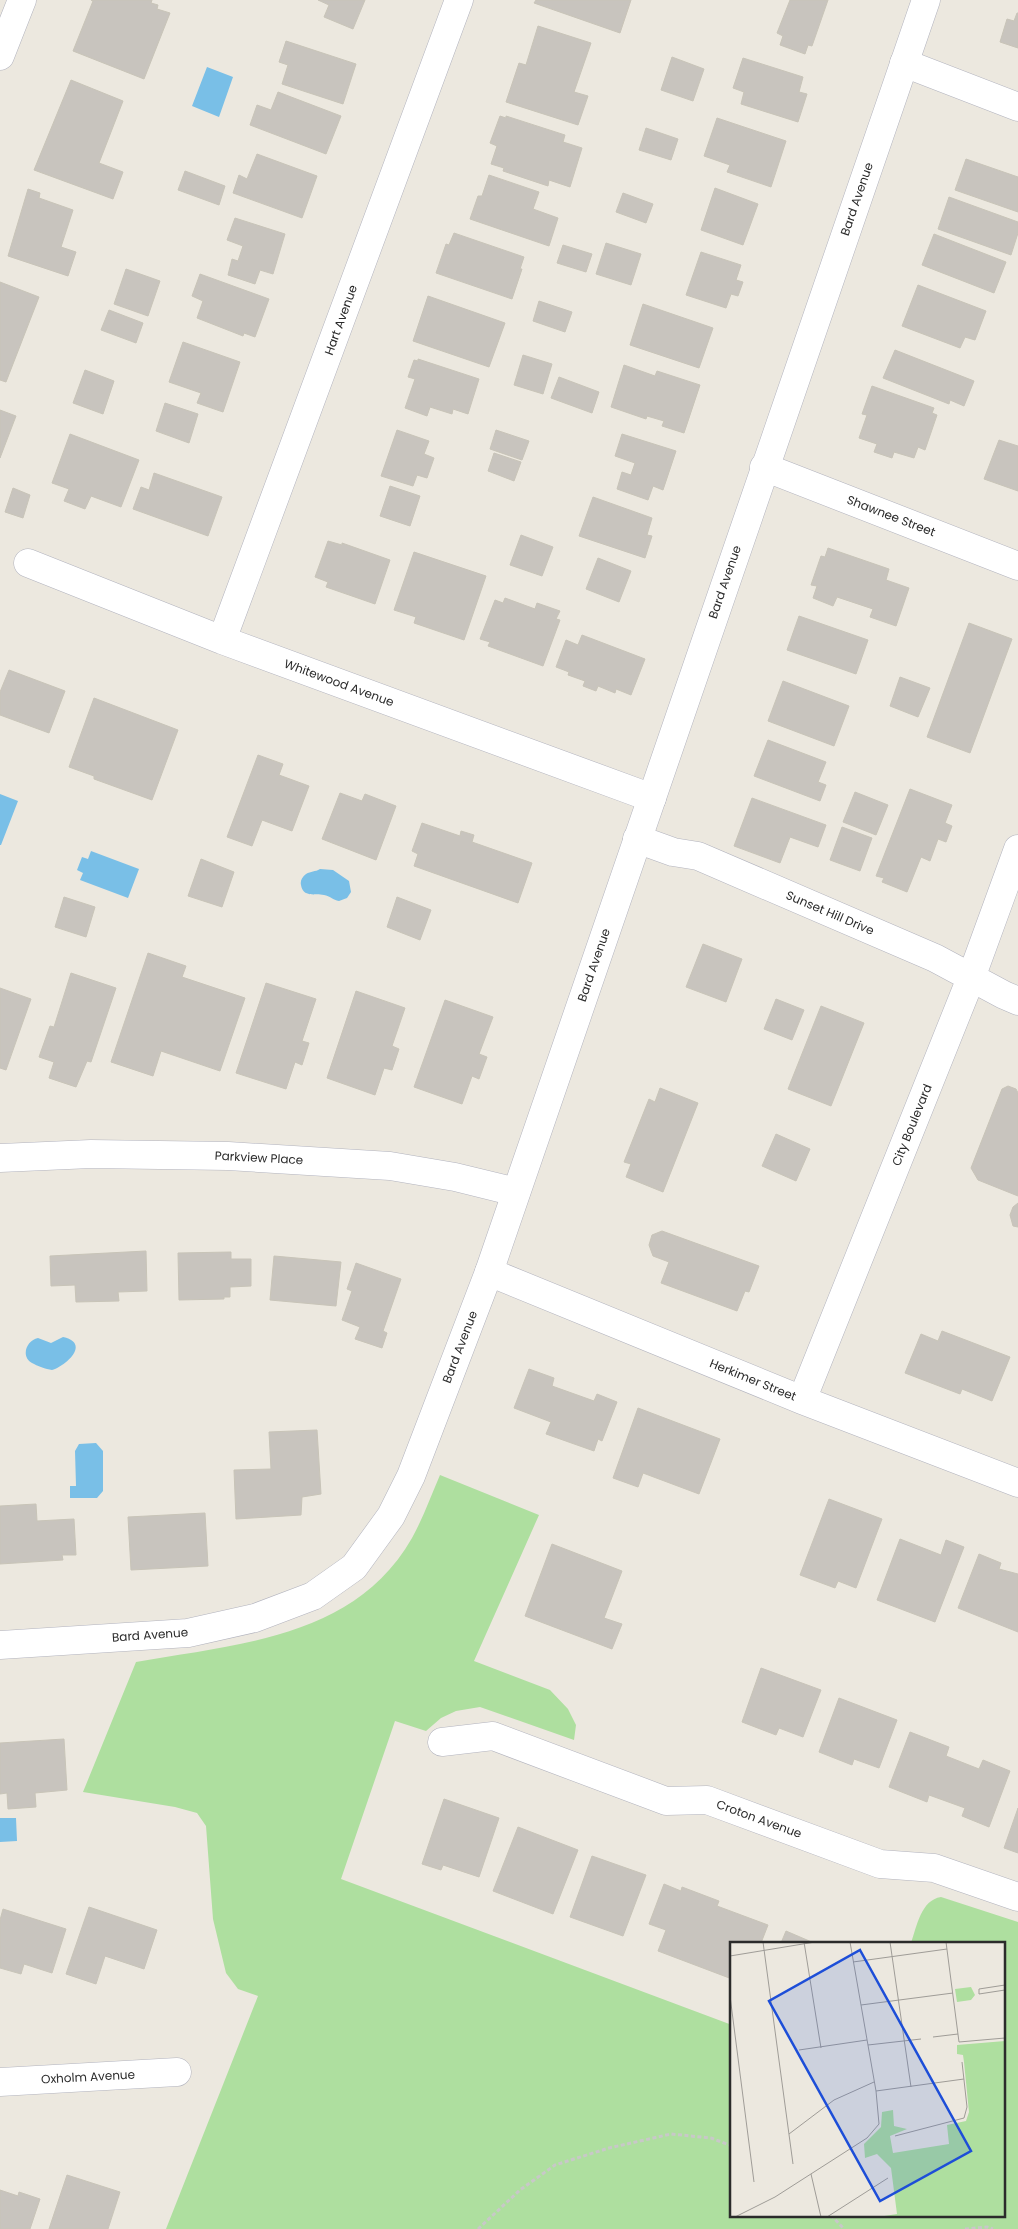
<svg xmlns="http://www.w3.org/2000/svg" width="1018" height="2229" viewBox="0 0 1018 2229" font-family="Poppins,sans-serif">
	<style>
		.green { fill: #aedf9f }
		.water { fill: #79bfe7 }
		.building { fill: #c8c4be; stroke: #c8c4b8 }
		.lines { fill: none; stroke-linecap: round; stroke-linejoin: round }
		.minor-casing { stroke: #b2b3be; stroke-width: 29 }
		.tertiary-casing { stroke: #b2b3be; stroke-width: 29 }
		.path { stroke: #c8c8c8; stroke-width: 3; stroke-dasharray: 4 2.5; stroke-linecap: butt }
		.minor { stroke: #fff; stroke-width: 28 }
		.tertiary { stroke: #fff; stroke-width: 28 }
		.labels { text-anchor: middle; stroke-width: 5; stroke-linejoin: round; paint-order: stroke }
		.street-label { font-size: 12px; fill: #2b2b2b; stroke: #fff }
		.inset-road { fill: none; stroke: #9f9c97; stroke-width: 1 }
		.view { fill: #1d4ed8; fill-opacity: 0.15; stroke: #1d4ed8; stroke-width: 2.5 }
		.inset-edge { fill: none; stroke: #2b2b2b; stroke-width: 2.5 }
	</style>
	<rect width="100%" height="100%" fill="#ece8df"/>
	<path class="green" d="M 440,1475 L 539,1515 L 474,1661 L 550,1690 L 568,1709 L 576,1725 L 574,1740 L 480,1707 L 456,1711 L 441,1718 L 426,1731 L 395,1721 L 341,1879 L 732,2025 L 732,2215 L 1004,2215 L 1004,1943 L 911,1943 C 917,1926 921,1900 941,1897 L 1018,1922 L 1018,2229 L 166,2229 L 258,1996 L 238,1989 L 226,1973 L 213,1919 L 206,1826 L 197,1813 L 175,1807 L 83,1792 L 136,1662 C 238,1644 355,1638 412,1538 C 423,1518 431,1496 440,1475 Z"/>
	<path class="water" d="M 207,67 L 233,77 L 219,117 L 192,106 Z
		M 0,794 L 18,801 L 1,845 L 0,845 Z
		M 91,851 L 139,869 L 128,898 L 80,880 L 83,873 L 77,870 L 82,857 L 88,859 Z
		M 320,869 L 333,870 L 349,881 L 351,892 L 347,898 L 339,901 C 333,900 330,896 324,895 C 315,893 303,898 301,885 C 300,881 302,877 306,874 C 311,871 315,872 320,869 Z
		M 38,1338 L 51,1343 L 63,1337 C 91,1343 66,1366 52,1370 C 46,1369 37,1366 32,1363 C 20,1356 27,1340 38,1338 Z
		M 96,1443 L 103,1451 L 103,1491 L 97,1498 L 70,1498 L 70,1486 L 76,1486 L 75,1451 L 79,1444 Z
		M 0,1818 L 16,1818 L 17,1841 L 0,1842 Z"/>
	<path class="building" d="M 91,0 L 152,0 L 151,3 L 158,5 L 157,9 L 170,13 L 144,79 L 73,51 L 93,1 Z
		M 318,0 L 365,0 L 353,29 L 324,17 L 329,5 Z
		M 536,0 L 631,0 L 620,33 L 534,3 Z
		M 790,0 L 828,0 L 812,46 L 808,45 L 805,54 L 780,45 L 783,36 L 777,33 Z
		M 1017,13 L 1018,13 L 1018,48 L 1000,42 L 1007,19 L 1014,21 Z
		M 538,26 L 591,43 L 574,92 L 588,96 L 578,125 L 506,102 L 519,63 L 526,65 Z
		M 286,41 L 356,64 L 343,104 L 282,84 L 288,65 L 279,62 Z
		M 672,57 L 704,69 L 693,101 L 661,90 Z
		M 743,58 L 803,77 L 799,92 L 807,94 L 798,122 L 741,104 L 744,92 L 733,88 Z
		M 71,80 L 123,101 L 99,163 L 123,172 L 113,199 L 34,170 Z
		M 278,92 L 341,116 L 326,154 L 250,125 L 257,105 L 271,110 Z
		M 500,116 L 506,118 L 506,116 L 565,135 L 563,142 L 582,148 L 570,187 L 549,180 L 548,186 L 503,171 L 504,168 L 491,164 L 497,146 L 490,143 Z
		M 717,118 L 786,141 L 771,187 L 727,172 L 730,165 L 704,156 Z
		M 646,128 L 678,139 L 671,160 L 639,150 Z
		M 257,154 L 317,176 L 302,218 L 233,193 L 239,175 L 247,179 Z
		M 966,159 L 1018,177 L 1018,212 L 955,190 Z
		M 185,171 L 225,186 L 219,205 L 178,190 Z
		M 489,175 L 539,192 L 533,209 L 558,218 L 549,246 L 470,219 L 478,196 L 482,196 Z
		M 715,188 L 758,204 L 743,245 L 701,230 Z
		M 28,189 L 40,193 L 39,198 L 73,210 L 61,247 L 76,252 L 68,276 L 8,256 Z
		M 623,193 L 653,204 L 646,223 L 616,212 Z
		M 949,197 L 1018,222 L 1018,233 L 1011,255 L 938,229 Z
		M 235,218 L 285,234 L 273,274 L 260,270 L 255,284 L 228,275 L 232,259 L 238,261 L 243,246 L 227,240 Z
		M 454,233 L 524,257 L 520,269 L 522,269 L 512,299 L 436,273 L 446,244 L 449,245 Z
		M 934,234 L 1006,262 L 994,293 L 922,265 Z
		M 606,243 L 641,254 L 631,285 L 596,274 Z
		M 563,245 L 592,254 L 586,272 L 557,263 Z
		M 701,252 L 741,265 L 736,280 L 743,282 L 738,296 L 731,294 L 726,308 L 686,295 Z
		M 126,269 L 160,281 L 148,316 L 114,304 Z
		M 200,274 L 269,299 L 255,337 L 244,333 L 243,336 L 197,318 L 203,301 L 192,296 Z
		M 0,282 L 39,297 L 6,382 L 0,380 Z
		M 918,285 L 986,311 L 975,340 L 965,337 L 960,348 L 902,326 Z
		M 428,296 L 505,323 L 489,367 L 413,341 Z
		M 539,301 L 572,312 L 565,332 L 533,321 Z
		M 643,304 L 713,328 L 699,368 L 630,345 Z
		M 109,310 L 143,323 L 136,343 L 101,330 Z
		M 183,342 L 240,362 L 223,412 L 197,403 L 201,393 L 169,382 Z
		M 895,350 L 974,381 L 964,406 L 950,400 L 949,404 L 883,378 Z
		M 523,355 L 552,364 L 543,394 L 514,385 Z
		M 418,359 L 479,379 L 468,414 L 453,409 L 452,414 L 430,407 L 427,416 L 405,408 L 415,379 L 408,377 L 414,360 L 418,361 Z
		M 624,365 L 655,376 L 657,371 L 700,385 L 684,433 L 662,426 L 664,421 L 647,416 L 646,419 L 611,407 Z
		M 85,370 L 114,381 L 103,414 L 73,403 Z
		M 559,377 L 599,392 L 592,413 L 551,398 Z
		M 872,386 L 934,408 L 932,413 L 937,415 L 925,450 L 918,447 L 914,458 L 894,452 L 892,458 L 874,452 L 877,444 L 859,438 L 867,415 L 862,414 Z
		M 165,403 L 198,414 L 189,443 L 156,431 Z
		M 0,410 L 16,416 L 0,458 Z
		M 397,430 L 429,441 L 424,454 L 434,458 L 427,478 L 417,475 L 413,486 L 381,476 Z
		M 496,430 L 529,441 L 522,460 L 490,449 Z
		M 70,434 L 139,460 L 121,507 L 91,496 L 85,509 L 64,501 L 69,489 L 52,483 Z
		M 622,434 L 676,451 L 663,490 L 653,486 L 648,500 L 617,489 L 622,472 L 631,475 L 635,463 L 615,456 Z
		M 999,440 L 1018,446 L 1018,491 L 984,479 Z
		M 494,453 L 521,462 L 514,481 L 488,471 Z
		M 154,473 L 222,497 L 208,536 L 133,509 L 141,487 L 149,490 Z
		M 390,486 L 420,496 L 410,526 L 380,516 Z
		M 13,488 L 30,495 L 23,518 L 5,512 Z
		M 593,497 L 652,518 L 647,535 L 652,536 L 645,558 L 579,536 Z
		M 521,535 L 553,547 L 542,576 L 510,565 Z
		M 328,541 L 342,545 L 342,543 L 390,560 L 375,604 L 326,587 L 328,582 L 315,577 Z
		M 828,548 L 889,569 L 886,580 L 909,588 L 896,626 L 870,617 L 873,609 L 837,597 L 833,606 L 813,598 L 817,586 L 811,585 L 821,556 L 825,557 Z
		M 414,552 L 486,576 L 464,640 L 414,623 L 416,617 L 394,610 Z
		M 598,558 L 631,571 L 619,602 L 586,589 Z
		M 505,598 L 535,609 L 537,603 L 560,611 L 556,619 L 560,620 L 543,666 L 488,646 L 490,642 L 480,639 L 495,600 L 503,603 Z
		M 799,616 L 868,640 L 856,674 L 787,650 Z
		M 969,623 L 1012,639 L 970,753 L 927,737 Z
		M 582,635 L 645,659 L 631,695 L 616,689 L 615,693 L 598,686 L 596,691 L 583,686 L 585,681 L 568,675 L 569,672 L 556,667 L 566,640 L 578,645 Z
		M 9,670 L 65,691 L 49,733 L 0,715 L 0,692 Z
		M 900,677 L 930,688 L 918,717 L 890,706 Z
		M 783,681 L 849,706 L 834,746 L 768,721 Z
		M 94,698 L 178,730 L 152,800 L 94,779 L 94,776 L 69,767 Z
		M 768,740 L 826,762 L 818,782 L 826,785 L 820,801 L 754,776 Z
		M 258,755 L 283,764 L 279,775 L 309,786 L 292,831 L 262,820 L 252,846 L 227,837 Z
		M 910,789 L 952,805 L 945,823 L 952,826 L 946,842 L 938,839 L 930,861 L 921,857 L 907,892 L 882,882 L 884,878 L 876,876 Z
		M 855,792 L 888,805 L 876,835 L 843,822 Z
		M 340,793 L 362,801 L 365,794 L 396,806 L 376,860 L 322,839 Z
		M 752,798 L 826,825 L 818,847 L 790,837 L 780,863 L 734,846 Z
		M 422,823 L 460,836 L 461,831 L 474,835 L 472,842 L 532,863 L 518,903 L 414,866 L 418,854 L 412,851 Z
		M 842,827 L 872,838 L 860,871 L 830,860 Z
		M 201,859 L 234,872 L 222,907 L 188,896 Z
		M 64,897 L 95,907 L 86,937 L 55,927 Z
		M 397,897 L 431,910 L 420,940 L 387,927 Z
		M 703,944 L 742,959 L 726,1002 L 686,987 Z
		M 148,953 L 186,966 L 182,977 L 245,998 L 220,1071 L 161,1051 L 153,1076 L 111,1062 Z
		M 71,973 L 116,988 L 91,1062 L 87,1061 L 76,1087 L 49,1078 L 54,1062 L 39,1057 L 50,1026 L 54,1027 Z
		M 266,983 L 316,999 L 302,1041 L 309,1043 L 302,1065 L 295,1062 L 286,1089 L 236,1073 Z
		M 0,988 L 31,999 L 6,1070 L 0,1068 Z
		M 356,991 L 405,1008 L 392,1046 L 399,1049 L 392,1070 L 384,1068 L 375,1095 L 327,1078 Z
		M 776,999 L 804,1010 L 792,1040 L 764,1029 Z
		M 445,1000 L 493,1017 L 479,1054 L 487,1057 L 479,1079 L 472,1076 L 462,1104 L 414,1087 Z
		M 821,1006 L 864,1023 L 831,1106 L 788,1089 Z
		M 1008,1086 L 1016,1089 L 1018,1093 L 1018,1196 L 978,1180 L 971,1168 L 1002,1089 Z
		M 660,1088 L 698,1103 L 663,1192 L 626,1177 L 631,1164 L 624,1162 L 649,1099 L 655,1102 Z
		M 776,1134 L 810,1149 L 796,1181 L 762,1166 Z
		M 1018,1203 L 1018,1227 L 1013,1226 L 1010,1215 L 1013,1207 Z
		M 662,1231 L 759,1266 L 749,1292 L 745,1291 L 737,1311 L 661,1283 L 669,1262 L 653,1256 L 649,1245 L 652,1235 Z
		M 146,1251 L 147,1291 L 118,1292 L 119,1301 L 76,1302 L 75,1285 L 51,1286 L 50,1256 Z
		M 231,1252 L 231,1259 L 251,1259 L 251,1286 L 230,1287 L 230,1297 L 224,1297 L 224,1299 L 179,1300 L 178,1253 Z
		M 274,1256 L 341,1262 L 336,1306 L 270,1300 Z
		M 356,1263 L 401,1279 L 383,1331 L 387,1333 L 382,1348 L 355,1339 L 360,1327 L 342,1320 L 352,1291 L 347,1289 Z
		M 942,1331 L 1010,1357 L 992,1401 L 962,1389 L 960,1394 L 905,1373 L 921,1334 L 938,1341 Z
		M 529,1369 L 554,1378 L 552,1386 L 594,1401 L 597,1394 L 617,1402 L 602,1441 L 598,1439 L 594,1451 L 546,1434 L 551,1422 L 514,1408 Z
		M 638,1408 L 720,1439 L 699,1494 L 643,1473 L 638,1487 L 613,1478 Z
		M 317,1430 L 321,1494 L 302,1497 L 301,1515 L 236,1519 L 234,1470 L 271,1469 L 269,1432 Z
		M 829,1499 L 882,1519 L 856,1588 L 838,1581 L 835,1588 L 800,1575 Z
		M 36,1504 L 37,1521 L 74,1519 L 76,1555 L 62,1555 L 63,1560 L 0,1564 L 0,1506 Z
		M 205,1513 L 208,1566 L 131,1570 L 128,1517 Z
		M 900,1539 L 941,1555 L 946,1540 L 964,1547 L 935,1622 L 877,1600 Z
		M 552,1544 L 622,1571 L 604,1618 L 622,1624 L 612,1649 L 525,1616 Z
		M 979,1554 L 1001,1563 L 999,1569 L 1018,1574 L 1018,1632 L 958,1608 Z
		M 761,1668 L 821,1690 L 803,1737 L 779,1728 L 776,1735 L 742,1722 Z
		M 839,1698 L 897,1720 L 879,1768 L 854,1759 L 852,1765 L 819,1752 Z
		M 910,1732 L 949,1747 L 946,1756 L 979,1769 L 983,1760 L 1010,1771 L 989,1827 L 962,1816 L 965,1808 L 929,1795 L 927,1802 L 889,1787 Z
		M 64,1739 L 67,1790 L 35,1793 L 36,1807 L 8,1809 L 7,1793 L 0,1794 L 0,1743 Z
		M 444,1799 L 499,1818 L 479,1877 L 443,1865 L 441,1870 L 422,1864 Z
		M 1018,1808 L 1018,1853 L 1004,1848 Z
		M 518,1827 L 578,1850 L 553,1914 L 493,1891 Z
		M 592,1856 L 646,1875 L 623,1936 L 570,1917 Z
		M 664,1884 L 681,1891 L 682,1887 L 719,1901 L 717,1906 L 768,1925 L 761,1943 L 732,1943 L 732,1979 L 658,1951 L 666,1930 L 649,1924 Z
		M 89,1907 L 157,1930 L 144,1969 L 105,1956 L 96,1984 L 66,1974 Z
		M 3,1909 L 66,1929 L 52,1973 L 24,1964 L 21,1974 L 0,1968 L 0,1920 Z
		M 786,1931 L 814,1943 L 781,1943 Z
		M 67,2175 L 120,2192 L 108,2229 L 49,2229 Z
		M 0,2190 L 18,2196 L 19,2192 L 40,2199 L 30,2229 L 0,2229 Z"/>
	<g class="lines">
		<g class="minor-casing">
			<path id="minor" d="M 0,56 L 22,0
				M 904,63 L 1018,107
				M 764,467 L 1018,566
				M 28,563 L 222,640 L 652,798
				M 222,640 L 459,0
				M 637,839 L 673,852 L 698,856 L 935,958 L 1004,995 L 1018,1001
				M 0,1158 L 91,1154 L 228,1156 L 390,1166 L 455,1177 L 516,1192
				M 489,1272 L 802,1400 L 1018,1483
				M 802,1400 L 971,978 L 1018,849
				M 442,1742 L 493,1736 L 666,1801 L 707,1800 L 880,1864 L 934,1868 L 1018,1897
				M 0,2082 L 177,2072"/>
		</g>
		<g class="tertiary-casing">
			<path id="tertiary" d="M 0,1645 L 188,1633 L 255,1618 L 313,1596 L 354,1567 L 391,1516 L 411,1476 L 489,1272 L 926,0"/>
		</g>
		<path class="path" d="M 831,2215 L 844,2229
			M 478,2229 L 520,2190 L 555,2165 L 609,2148 L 671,2134 L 711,2138 L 732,2146
			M 965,2229 L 987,2227 L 993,2229"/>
		<use href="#minor" class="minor"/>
		<use href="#tertiary" class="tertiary"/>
	</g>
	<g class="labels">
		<g class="street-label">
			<text transform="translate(857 199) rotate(-71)" y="4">Bard Avenue</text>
			<text transform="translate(341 320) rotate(-70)" y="4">Hart Avenue</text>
			<text transform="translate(891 516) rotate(21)" y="4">Shawnee Street</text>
			<text transform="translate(725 582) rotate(-71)" y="4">Bard Avenue</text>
			<text transform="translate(339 683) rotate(20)" y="4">Whitewood Avenue</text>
			<text transform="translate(830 913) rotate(23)" y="4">Sunset Hill Drive</text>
			<text transform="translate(594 965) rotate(-71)" y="4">Bard Avenue</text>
			<text transform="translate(912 1125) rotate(-68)" y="4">City Boulevard</text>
			<text transform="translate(259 1158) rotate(3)" y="4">Parkview Place</text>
			<text transform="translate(460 1347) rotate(-69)" y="4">Bard Avenue</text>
			<text transform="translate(753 1380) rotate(22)" y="4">Herkimer Street</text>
			<text transform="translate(150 1635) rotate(-4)" y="4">Bard Avenue</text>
			<text transform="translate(759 1819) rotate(20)" y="4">Croton Avenue</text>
			<text transform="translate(88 2077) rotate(-3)" y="4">Oxholm Avenue</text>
		</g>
	</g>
	<g transform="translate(730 1942)">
		<rect width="275" height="275" fill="#ece8df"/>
		<path d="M 241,45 L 245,53 L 241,58 L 227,60 L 225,47 ZM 275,99 L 275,275 L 148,275 L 167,272 L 161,226 L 147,212 L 135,216 L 134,202 L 151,185 L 152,170 L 163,168 L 164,184 L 177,187 L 160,194 L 163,211 L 219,202 L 217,183 L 236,179 L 239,170 L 234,120 L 233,113 L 227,112 L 227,103 Z" fill="#aedf9f"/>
		<path class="inset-road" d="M 33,0 L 63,222M 74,0 L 91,106M 160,0 L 181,145M 216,0 L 229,100 L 275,96M 0,14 L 85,0M 123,20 L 217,7M 275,43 L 249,47 L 249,52 L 275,48M 0,54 L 24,240M 131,63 L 223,51M 203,95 L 228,92M 138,103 L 191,97M 69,108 L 137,98M 146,149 L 234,137M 59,192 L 104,158 L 144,140M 165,194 L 234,176 L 237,165 L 232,120M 81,232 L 91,275M 5,275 L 45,255 L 137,196 L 149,182 L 146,149 L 120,0M 97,275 L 158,236"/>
		<path class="view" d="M 130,8 L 241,209 L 150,259 L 39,59 Z"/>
		<rect width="275" height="275" class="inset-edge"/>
	</g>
</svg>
